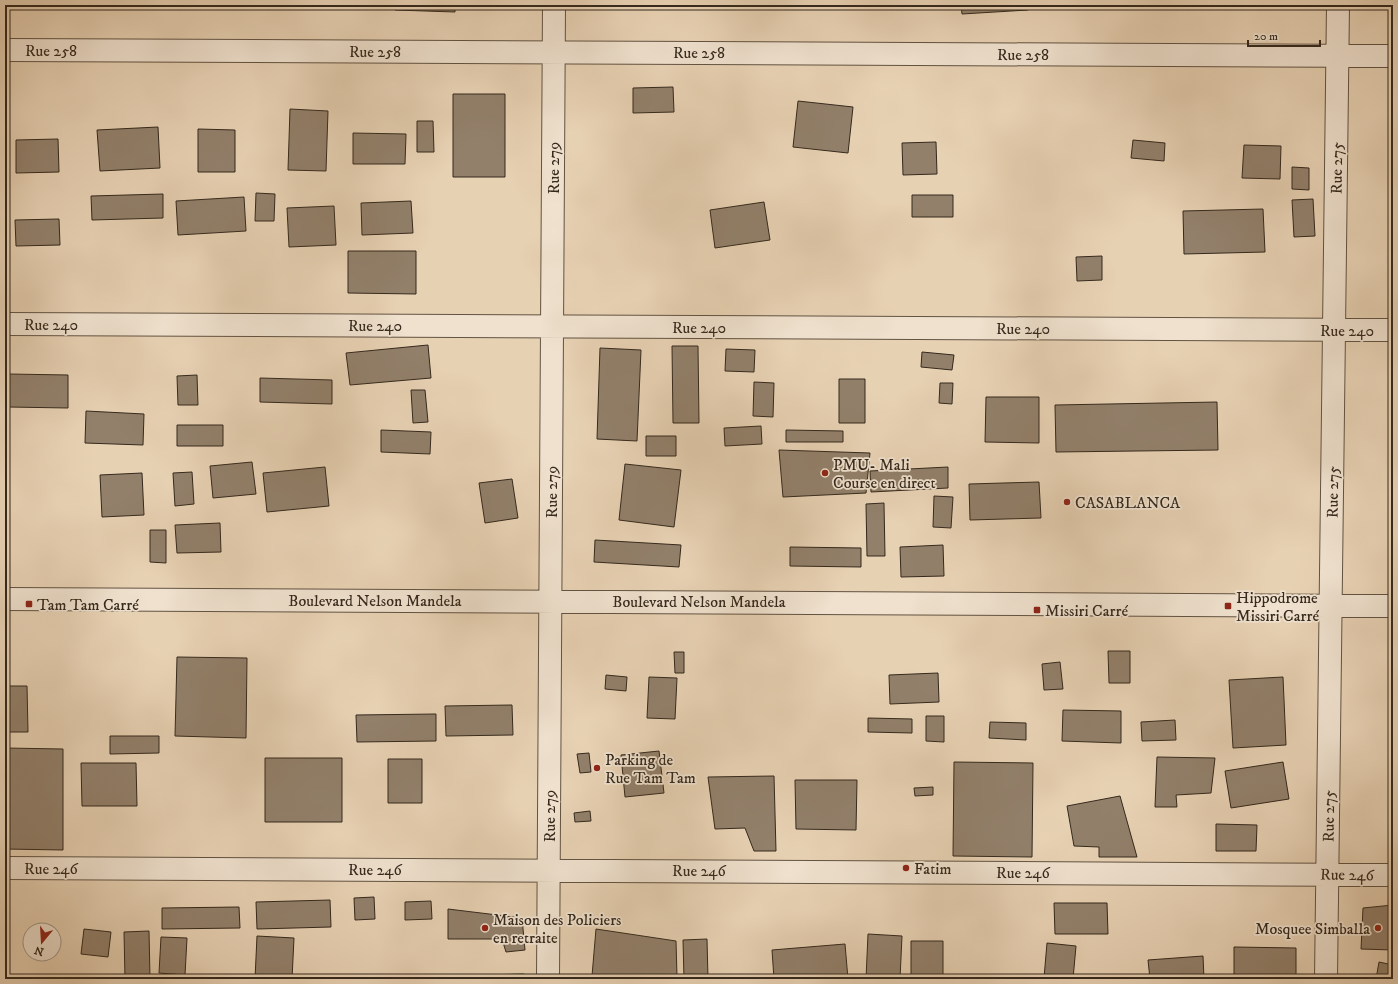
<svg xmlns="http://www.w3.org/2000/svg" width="1398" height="984" viewBox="0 0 1398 984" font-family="'IM FELL DW Pica',serif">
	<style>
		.building { fill: #92806b; stroke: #35291d }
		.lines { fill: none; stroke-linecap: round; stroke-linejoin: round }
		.minor-casing { stroke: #625342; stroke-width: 24 }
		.minor { stroke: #efe1ce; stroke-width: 22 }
		.poi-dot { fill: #8f2418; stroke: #efe1ce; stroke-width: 1.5 }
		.labels { text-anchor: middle; stroke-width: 3.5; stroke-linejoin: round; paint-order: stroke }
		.street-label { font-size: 16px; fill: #35291d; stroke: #efe1ce }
		.poi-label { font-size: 16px; fill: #35291d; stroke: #efe1ce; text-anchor: start }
	</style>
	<rect width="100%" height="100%" fill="#e7d1b3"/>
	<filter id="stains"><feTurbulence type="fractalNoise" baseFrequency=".005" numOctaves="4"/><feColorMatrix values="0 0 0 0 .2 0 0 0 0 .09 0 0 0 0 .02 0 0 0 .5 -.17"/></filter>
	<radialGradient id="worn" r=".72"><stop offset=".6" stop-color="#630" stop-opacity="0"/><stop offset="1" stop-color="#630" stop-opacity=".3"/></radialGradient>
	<path class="building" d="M 249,5 L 298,5 L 298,7 L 249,8 Z
		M 396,5 L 455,5 L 455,12 L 395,10 Z
		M 471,5 L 524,5 L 524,7 L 471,7 Z
		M 598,5 L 663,5 L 599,8 Z
		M 961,5 L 1028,5 L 1028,10 L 962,14 Z
		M 673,87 L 674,112 L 633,113 L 633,88 Z
		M 453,94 L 505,94 L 505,177 L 453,177 Z
		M 798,101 L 853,107 L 848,153 L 793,147 Z
		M 290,109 L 328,111 L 326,171 L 288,170 Z
		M 417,121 L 433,121 L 434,152 L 417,152 Z
		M 158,127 L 160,168 L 100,171 L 97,130 Z
		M 198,129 L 235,130 L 235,172 L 198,172 Z
		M 353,133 L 406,134 L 405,164 L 353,164 Z
		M 58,139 L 59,172 L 16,173 L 16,140 Z
		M 1133,140 L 1165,143 L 1164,161 L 1131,158 Z
		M 936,142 L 937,174 L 903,175 L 902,143 Z
		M 1244,145 L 1281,146 L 1280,179 L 1242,178 Z
		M 1292,167 L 1309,168 L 1309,190 L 1292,189 Z
		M 256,193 L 275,194 L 274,221 L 255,221 Z
		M 163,194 L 163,218 L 92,220 L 91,196 Z
		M 912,195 L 953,195 L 953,217 L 912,217 Z
		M 244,197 L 246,231 L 178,235 L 176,201 Z
		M 1313,199 L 1315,236 L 1294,237 L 1292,200 Z
		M 411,201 L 413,233 L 362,235 L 361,203 Z
		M 764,202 L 770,240 L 715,248 L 710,210 Z
		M 334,206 L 336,245 L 289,247 L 287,208 Z
		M 1263,209 L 1265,252 L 1184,254 L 1183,211 Z
		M 59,219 L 60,245 L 16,246 L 15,220 Z
		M 348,251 L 416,251 L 416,294 L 348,293 Z
		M 1102,256 L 1102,280 L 1077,281 L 1076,257 Z
		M 428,345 L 431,378 L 350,385 L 346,353 Z
		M 672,346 L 698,346 L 699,423 L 673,423 Z
		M 600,348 L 641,350 L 637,441 L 597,439 Z
		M 726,349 L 755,350 L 754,372 L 725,371 Z
		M 922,352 L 954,355 L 952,370 L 921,367 Z
		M 9,374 L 68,375 L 68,408 L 8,407 Z
		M 197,375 L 198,405 L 178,405 L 177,376 Z
		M 260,378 L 332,380 L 332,404 L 260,402 Z
		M 839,379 L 865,379 L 865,423 L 839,423 Z
		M 754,382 L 774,383 L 773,417 L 753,416 Z
		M 940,383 L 953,383 L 952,404 L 939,403 Z
		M 411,390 L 425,390 L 428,422 L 413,423 Z
		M 986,397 L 1039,397 L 1039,443 L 985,442 Z
		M 1217,402 L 1218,450 L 1056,452 L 1055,405 Z
		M 86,411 L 144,414 L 143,445 L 85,443 Z
		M 177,425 L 223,425 L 223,446 L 177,446 Z
		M 761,426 L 762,444 L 725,446 L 724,428 Z
		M 381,430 L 431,432 L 430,454 L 381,452 Z
		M 786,430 L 843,431 L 843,442 L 786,442 Z
		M 646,436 L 676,436 L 676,456 L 646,456 Z
		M 779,450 L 870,453 L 866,493 L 783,497 Z
		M 252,462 L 256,494 L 213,498 L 210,466 Z
		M 625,464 L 681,470 L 674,527 L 619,520 Z
		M 325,467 L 329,506 L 267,512 L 263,473 Z
		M 948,467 L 948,488 L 871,492 L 870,471 Z
		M 192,472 L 194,504 L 175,506 L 173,473 Z
		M 142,473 L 144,515 L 102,517 L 100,475 Z
		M 512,479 L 518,518 L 485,523 L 479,483 Z
		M 1039,482 L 1041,518 L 970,520 L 969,484 Z
		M 934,496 L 953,497 L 951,528 L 933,527 Z
		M 884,503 L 885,556 L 867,556 L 866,504 Z
		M 220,523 L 221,552 L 177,553 L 175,525 Z
		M 150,530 L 166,530 L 166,563 L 150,562 Z
		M 595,540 L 681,545 L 679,567 L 594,562 Z
		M 943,545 L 944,576 L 901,577 L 900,547 Z
		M 790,547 L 861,548 L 861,567 L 790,566 Z
		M 1108,651 L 1130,651 L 1130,683 L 1109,683 Z
		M 674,652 L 684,652 L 684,673 L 675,673 Z
		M 177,657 L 247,658 L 246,738 L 175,736 Z
		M 1060,662 L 1063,689 L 1044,690 L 1042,664 Z
		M 938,673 L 939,702 L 890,704 L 889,675 Z
		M 606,675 L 627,677 L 626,691 L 605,689 Z
		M 649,677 L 677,678 L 675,719 L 647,718 Z
		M 1283,677 L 1286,745 L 1233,748 L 1229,680 Z
		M 5,686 L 27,686 L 28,732 L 5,732 Z
		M 512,705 L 513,735 L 446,736 L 445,706 Z
		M 1063,710 L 1121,711 L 1121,743 L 1062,741 Z
		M 436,714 L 436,741 L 357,742 L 356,715 Z
		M 926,716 L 944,716 L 944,742 L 926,741 Z
		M 868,718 L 912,719 L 912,733 L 868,732 Z
		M 1175,720 L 1176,740 L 1142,741 L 1141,722 Z
		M 990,722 L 1026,723 L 1026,740 L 989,738 Z
		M 110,736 L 159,736 L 159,753 L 110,754 Z
		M 5,748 L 63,749 L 63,850 L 5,849 Z
		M 659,751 L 664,793 L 625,797 L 621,755 Z
		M 589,753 L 591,772 L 580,773 L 577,754 Z
		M 1157,757 L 1215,758 L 1211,793 L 1176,795 L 1177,807 L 1155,807 Z
		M 265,758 L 342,758 L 342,822 L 265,822 Z
		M 388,759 L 422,759 L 422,803 L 388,803 Z
		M 954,762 L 1033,763 L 1032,857 L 953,856 Z
		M 1283,762 L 1289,799 L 1231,808 L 1225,771 Z
		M 81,763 L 136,763 L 137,806 L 82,806 Z
		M 774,776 L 776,851 L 754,851 L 745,828 L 715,829 L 708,777 Z
		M 795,780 L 857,780 L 856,830 L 796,829 Z
		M 933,787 L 933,795 L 915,796 L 914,788 Z
		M 1120,796 L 1137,857 L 1099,857 L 1099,847 L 1074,846 L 1067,806 Z
		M 590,811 L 591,821 L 575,822 L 574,813 Z
		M 1216,824 L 1257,825 L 1256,851 L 1216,851 Z
		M 374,897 L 375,919 L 355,920 L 354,898 Z
		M 330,900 L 331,927 L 257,929 L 256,902 Z
		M 431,901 L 432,919 L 405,920 L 405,902 Z
		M 1054,903 L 1107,903 L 1108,934 L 1055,934 Z
		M 1393,905 L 1393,950 L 1361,949 L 1363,908 Z
		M 239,907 L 240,928 L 162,929 L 162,908 Z
		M 448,909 L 522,918 L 525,950 L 506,952 L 502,939 L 448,939 Z
		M 84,929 L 111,932 L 108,957 L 81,954 Z
		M 596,929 L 676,941 L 677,977 L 592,976 Z
		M 149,931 L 150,979 L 125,979 L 124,932 Z
		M 868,934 L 902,936 L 900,979 L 866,979 Z
		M 257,936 L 294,938 L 292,979 L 255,979 Z
		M 161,937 L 187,938 L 185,975 L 159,973 Z
		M 707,939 L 708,979 L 684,979 L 683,940 Z
		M 911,941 L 943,941 L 943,979 L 911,979 Z
		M 1047,943 L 1076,946 L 1073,979 L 1044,978 Z
		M 845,944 L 848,979 L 774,979 L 772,950 Z
		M 1234,947 L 1296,948 L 1296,979 L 1234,979 Z
		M 1203,956 L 1204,979 L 1150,979 L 1148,960 Z
		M 1379,962 L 1393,965 L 1393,979 L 1376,979 Z
		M 524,974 L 524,979 L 448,979 L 448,976 Z"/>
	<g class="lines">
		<g class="minor-casing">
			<path id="minor" d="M 5,50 L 1393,56
				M 5,324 L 1393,330
				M 5,599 L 1393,606
				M 5,868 L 1393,875
				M 548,979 L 554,5
				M 1326,979 L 1338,5"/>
		</g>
		<use href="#minor" class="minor"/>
	</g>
	<g class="poi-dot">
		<circle cx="825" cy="473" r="4"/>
		<circle cx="1067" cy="502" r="4"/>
		<rect x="25" y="600" width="8" height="8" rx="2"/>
		<rect x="1224" y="602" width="8" height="8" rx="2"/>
		<rect x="1033" y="606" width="8" height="8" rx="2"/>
		<circle cx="597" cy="768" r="4"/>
		<circle cx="906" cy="868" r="4"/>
		<circle cx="485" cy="928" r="4"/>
		<circle cx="1378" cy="928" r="4"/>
	</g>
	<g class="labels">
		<g class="street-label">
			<text x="51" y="56">Rue 258</text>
			<text x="375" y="57">Rue 258</text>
			<text x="699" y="58">Rue 258</text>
			<text x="1023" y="60">Rue 258</text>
			<text transform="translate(553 168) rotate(-90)" y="6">Rue 279</text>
			<text transform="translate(1336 168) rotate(-89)" y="6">Rue 275</text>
			<text x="51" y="330">Rue 240</text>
			<text x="375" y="331">Rue 240</text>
			<text x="699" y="333">Rue 240</text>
			<text x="1023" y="334">Rue 240</text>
			<text x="1347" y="336">Rue 240</text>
			<text transform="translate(551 492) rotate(-90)" y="6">Rue 279</text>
			<text transform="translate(1332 492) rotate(-89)" y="6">Rue 275</text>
			<text x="375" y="606">Boulevard Nelson Mandela</text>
			<text x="699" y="607">Boulevard Nelson Mandela</text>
			<text transform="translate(549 816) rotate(-90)" y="6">Rue 279</text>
			<text transform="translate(1328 816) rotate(-89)" y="6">Rue 275</text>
			<text x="51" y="874">Rue 246</text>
			<text x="375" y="875">Rue 246</text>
			<text x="699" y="876">Rue 246</text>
			<text x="1023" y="878">Rue 246</text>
			<text transform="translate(1347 874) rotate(1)" y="6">Rue 246</text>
		</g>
		<g class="poi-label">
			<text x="833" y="470">PMU- Mali<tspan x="833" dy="18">Course en direct</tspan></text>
			<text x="1075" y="508">CASABLANCA</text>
			<text x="1236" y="603">Hippodrome<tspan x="1236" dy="18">Missiri Carré</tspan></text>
			<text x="37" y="610">Tam Tam Carré</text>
			<text x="1045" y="616">Missiri Carré</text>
			<text x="605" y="765">Parking de<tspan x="605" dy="18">Rue Tam Tam</tspan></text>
			<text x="914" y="874">Fatim</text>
			<text x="493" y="925">Maison des Policiers<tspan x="493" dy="18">en retraite</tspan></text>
			<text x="1370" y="934" text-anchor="end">Mosquee Simballa</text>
		</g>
	</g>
	<rect width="1398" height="984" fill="none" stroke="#e7d1b3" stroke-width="20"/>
	<rect x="6" y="6" width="1386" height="972" fill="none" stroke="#35291d" stroke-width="2"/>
	<rect x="10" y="10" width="1378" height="964" fill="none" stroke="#35291d"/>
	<g transform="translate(42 942) rotate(198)"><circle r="19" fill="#efe1ce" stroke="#a59787"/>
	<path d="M0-3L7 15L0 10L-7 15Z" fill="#8f2418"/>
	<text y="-6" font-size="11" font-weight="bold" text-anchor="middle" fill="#35291d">N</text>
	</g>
	<path d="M1248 40v6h72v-6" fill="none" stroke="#35291d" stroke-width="2"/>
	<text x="1254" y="40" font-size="12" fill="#35291d" stroke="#efe1ce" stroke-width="3" paint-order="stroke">20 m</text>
	<rect width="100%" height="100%" filter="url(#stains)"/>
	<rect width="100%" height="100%" fill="url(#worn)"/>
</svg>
